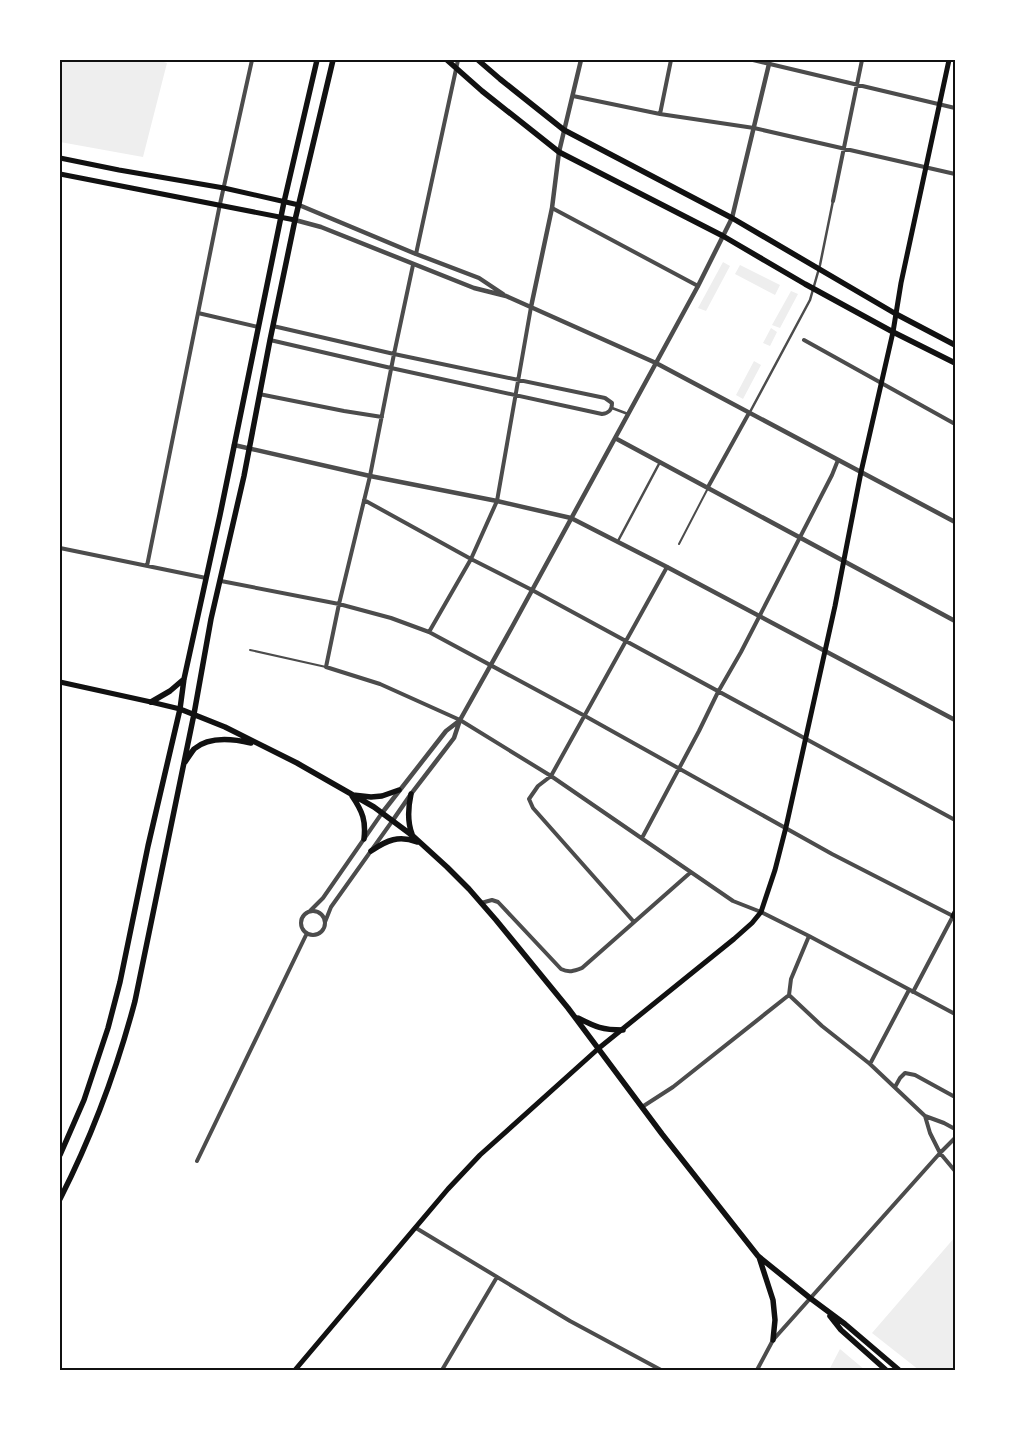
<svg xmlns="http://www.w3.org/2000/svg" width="1015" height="1430" viewBox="0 0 1015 1430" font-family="Ubuntu,sans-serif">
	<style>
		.green { fill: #eee }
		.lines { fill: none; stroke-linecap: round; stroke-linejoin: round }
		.service { stroke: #4c4c4c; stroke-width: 2 }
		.pedestrian { stroke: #4c4c4c; stroke-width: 2.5 }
		.minor { stroke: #4c4c4c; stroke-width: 4 }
		.tertiary { stroke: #4c4c4c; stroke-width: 4.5 }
		.secondary { stroke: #111; stroke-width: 5 }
		.primary { stroke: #111; stroke-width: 5.5 }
		.trunk { stroke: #111; stroke-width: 5.5 }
		.neatline { fill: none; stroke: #111; stroke-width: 2 }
	</style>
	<rect width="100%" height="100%" fill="#fff"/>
	<path class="green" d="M 60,60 L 157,60 L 167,63 L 143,157 L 60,142 Z
		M 723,262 L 730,266 L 706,311 L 698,308 Z
		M 740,265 L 780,285 L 775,295 L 735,274 Z
		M 791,291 L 798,294 L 780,328 L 772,325 Z
		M 771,328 L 777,332 L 770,346 L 763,343 Z
		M 754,361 L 761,365 L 743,399 L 736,395 Z
		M 955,1237 L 955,1370 L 919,1370 L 872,1333 Z
		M 840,1349 L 865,1370 L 829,1370 Z"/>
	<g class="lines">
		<path class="service" d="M 679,544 L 707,490
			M 250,650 L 326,667"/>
		<path class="pedestrian" d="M 612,408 L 628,414
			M 750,412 L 810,300 L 820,265 L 833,201
			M 618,541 L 660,462"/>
		<path class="minor" d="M 753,60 L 955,108
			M 573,96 L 660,114 L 754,128 L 955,174
			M 660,114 L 671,60
			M 833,201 L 862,60
			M 552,208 L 698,286
			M 416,254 L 458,60
			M 413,265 L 394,354 L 370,476 L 339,604 L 326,667 L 380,684 L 460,720 L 551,776 L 733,901 L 761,912 L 809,936 L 955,1014
			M 198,313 L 258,327
			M 270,340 L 391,368 L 602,414 C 609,413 612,410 612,403 L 605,398 L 394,354 L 273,326
			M 804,340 L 955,424
			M 259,394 L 344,411 L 382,417
			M 708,487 L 749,413
			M 364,500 L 471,559 L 532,590 L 955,820
			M 60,548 L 206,578
			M 147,566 L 220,204 L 252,60
			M 221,581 L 339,604 L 391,618 L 429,632 L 585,716 L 832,854 L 953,916 L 913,992
			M 429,632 L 471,559 L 497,501 L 531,307
			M 642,838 L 699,731 L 718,692 L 741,652 L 832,475 L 838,460
			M 481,903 L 492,900 L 498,902 L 561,969 C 569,973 574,971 582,968 L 691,872
			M 310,911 L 323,898 L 382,813
			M301 923a12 12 0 1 1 24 0a12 12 0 1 1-24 0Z
			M 325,922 L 331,907 L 393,820
			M 634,922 L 533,808 L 529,799 L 538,786 L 551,776 L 667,567
			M 809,936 L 791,979 L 789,995 L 822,1026 L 870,1064 L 925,1116 L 930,1133 L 940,1153 L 955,1171
			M 870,1064 L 909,990
			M 895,1087 L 900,1078 L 905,1073 L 915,1075 L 955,1097
			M 642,1107 L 673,1087 L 789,995
			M 925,1116 L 944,1123 L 955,1129
			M 197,1161 L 307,933
			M 416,1228 L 570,1321 L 661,1370
			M 442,1370 L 497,1277
			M 757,1370 L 773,1340 L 940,1153 L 955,1138"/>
		<path class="tertiary" d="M 299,205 L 416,254 L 479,278 L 503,294
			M 295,220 L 321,227 L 474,288 L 506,296 L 656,363 L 955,522
			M 531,307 L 552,208 L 559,152 L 581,60
			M 615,438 L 955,621
			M 234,445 L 370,476 L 497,501 L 571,518 L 667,567 L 955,720
			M 382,813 L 446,731 L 459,721
			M 393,820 L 411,794 L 454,738 L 460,720 L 512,627 L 698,286 L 732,218 L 769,64 L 769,60"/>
		<path class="secondary" d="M 60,158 L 119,170 L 224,188 L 299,205
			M 60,174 L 295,220
			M 60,682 L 151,702 L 180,709
			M 955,912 L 953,916 L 955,917
			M 295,1370 L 448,1189 L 480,1155 L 599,1048 L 734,939 L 752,923 L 761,912 L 775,870 L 786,827 L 835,606 L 861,472 L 893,332 L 901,283 L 949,60"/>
		<path class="primary" d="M 447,60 L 482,91 L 559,152 L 723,236 L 805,284 L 893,332 L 955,363
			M 478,60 L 500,79 L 564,130 L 732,218 L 896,314 L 955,345"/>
		<path class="trunk" d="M 151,702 L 170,691 L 184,679
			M 180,709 L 225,727 L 297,763 L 374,807 L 413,836 L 447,867 L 469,889 L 496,920 L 568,1008 L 662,1134 L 758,1256 L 810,1298 L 845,1324 L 899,1370
			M 185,762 C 188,758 191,753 194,749 C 209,736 234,739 251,743
			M 411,794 C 408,808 407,821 412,834
			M 353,795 L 371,797 L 382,796 L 399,790
			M 352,796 C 363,812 366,821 364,839
			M 371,851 C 387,840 399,835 417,842
			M 578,1018 C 596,1027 602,1030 623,1030
			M 60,1155 L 84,1100 L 108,1028 L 120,982 L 148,846 L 180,709 L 184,679 L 220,515 L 284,202 L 317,60
			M 60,1199 C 92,1136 117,1069 135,1001 L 194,714 L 211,619 L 244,476 L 270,340 L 295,220 L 333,60
			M 759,1257 L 773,1300 L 775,1320 L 773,1340
			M 830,1316 L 841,1330 L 886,1370"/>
	</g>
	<rect width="1015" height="1430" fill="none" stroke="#ffffff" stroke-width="122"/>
	<rect x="61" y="61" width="893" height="1308" class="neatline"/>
</svg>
